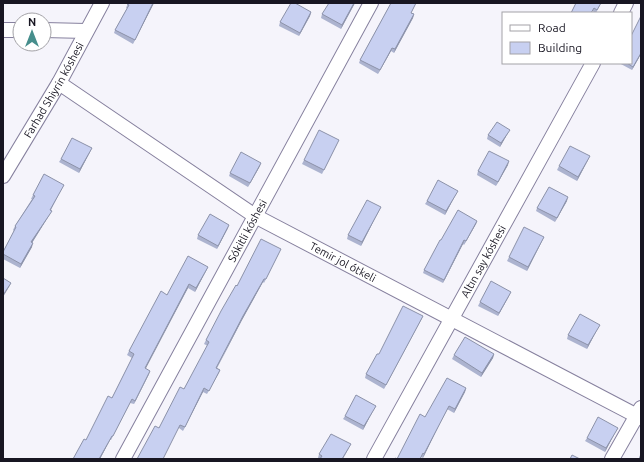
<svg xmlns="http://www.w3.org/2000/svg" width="644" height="462" viewBox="0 0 644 462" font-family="Ubuntu,sans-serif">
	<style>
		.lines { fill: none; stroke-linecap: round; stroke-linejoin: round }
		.street-casing { stroke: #86809e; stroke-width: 16 }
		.street { stroke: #fff; stroke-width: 14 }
		.wall { fill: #acb3cf }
		.shaded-wall { fill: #8c92a9 }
		.building { fill: #c8d0f1; stroke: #8c92a9 }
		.labels { text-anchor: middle; stroke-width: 3.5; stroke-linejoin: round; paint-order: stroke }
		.street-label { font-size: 11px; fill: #181622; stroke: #fff }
	</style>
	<rect width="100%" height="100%" fill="#f5f4fb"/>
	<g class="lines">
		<g class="street-casing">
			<g id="street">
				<path d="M 621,13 L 626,3"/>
				<path d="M 3,30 L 20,30"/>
				<path d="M 44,30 L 86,31"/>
				<path id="s1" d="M 59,83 L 255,216 L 641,418"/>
				<path id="s2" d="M 3,176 L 59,83 L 102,3"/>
				<path id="s3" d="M 123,459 L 371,3"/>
				<path id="s4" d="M 374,459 L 593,63"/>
				<path d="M 612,459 L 641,408"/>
			</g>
		</g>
		<use href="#street" class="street"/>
	</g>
	<path class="wall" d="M 128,3 L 154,3 L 133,44 L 114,33 L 115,30 L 127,8 L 126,8 Z
		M 355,3 L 341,29 L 321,18 L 322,14 Z
		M 391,3 L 416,3 L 411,13 L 414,14 L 413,18 L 394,53 L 391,51 L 378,74 L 359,63 L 360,60 Z
		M 576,3 L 601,3 L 596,13 L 592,11 L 591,13 L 571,13 Z
		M 311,12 L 310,16 L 299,36 L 279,26 L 280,22 Z
		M 641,16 L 641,54 L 632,70 L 619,63 L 631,63 Z
		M 508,133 L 500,147 L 487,139 L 488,135 Z
		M 337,144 L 322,174 L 302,164 L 304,160 Z
		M 90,152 L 79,173 L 59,162 L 61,159 Z
		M 588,160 L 577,181 L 557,170 L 559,166 Z
		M 508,165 L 496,186 L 477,175 L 478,171 Z
		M 260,166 L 248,187 L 229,176 L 230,173 Z
		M 64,185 L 62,188 L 51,210 L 50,214 L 32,243 L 32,247 L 20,268 L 3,259 L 3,252 L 14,231 L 13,230 L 15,226 L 32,199 L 31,199 L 33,195 Z
		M 456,194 L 445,215 L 425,204 L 427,201 Z
		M 567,201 L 555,222 L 536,211 L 537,208 Z
		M 381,207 L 361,246 L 347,239 L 348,235 Z
		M 477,221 L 476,224 L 464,245 L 463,244 L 443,283 L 423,273 L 424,270 L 441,240 Z
		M 228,228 L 217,249 L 197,239 L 198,235 Z
		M 544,237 L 527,271 L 507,261 L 509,257 Z
		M 279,253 L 264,283 L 263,282 L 242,320 L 217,368 L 220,370 L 219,373 L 207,394 L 203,392 L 183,431 L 179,428 L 159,428 L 184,389 L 208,346 L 204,344 L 206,340 L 237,286 Z
		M 208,267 L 206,271 L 195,292 L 188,288 L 145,368 L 149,374 L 134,404 L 130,403 L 111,440 L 110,440 L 100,459 L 73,459 L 86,440 L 112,398 L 132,358 L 127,355 L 129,351 L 167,295 Z
		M 509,296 L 498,316 L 478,306 L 480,302 Z
		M 423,316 L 421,320 L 384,389 L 365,378 L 366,374 Z
		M 598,328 L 587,349 L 567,339 L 568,335 Z
		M 494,354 L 493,358 L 481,377 L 452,359 L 454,355 Z
		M 466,388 L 465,392 L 454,413 L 447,409 L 423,458 L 421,457 L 420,459 L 395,459 L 397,459 L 425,417 Z
		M 376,406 L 374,409 L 363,430 L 343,419 L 345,416 Z
		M 618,428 L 616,431 L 605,452 L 585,441 L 587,438 Z
		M 349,448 L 343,459 L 320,459 L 318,458 L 319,454 Z"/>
	<path class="shaded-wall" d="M 153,3 L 154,3 L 133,44 L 135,40 Z
		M 354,3 L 355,3 L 341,29 L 342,25 Z
		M 311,12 L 310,16 L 299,36 L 300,33 Z
		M 414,14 L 413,18 L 394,53 L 395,49 Z
		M 392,48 L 391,51 L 378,74 L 380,70 Z
		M 641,53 L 641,54 L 632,70 L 633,67 Z
		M 510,130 L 508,133 L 500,147 L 501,143 Z
		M 92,148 L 90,152 L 79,173 L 80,169 Z
		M 590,156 L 588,160 L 577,181 L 578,177 Z
		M 509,161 L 508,165 L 496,186 L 498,182 Z
		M 261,163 L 260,166 L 248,187 L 250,183 Z
		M 458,191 L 456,194 L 445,215 L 446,211 Z
		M 568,197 L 567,201 L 555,222 L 557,218 Z
		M 381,207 L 379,210 L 361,246 L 362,242 Z
		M 52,211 L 50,214 L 30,246 L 31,242 Z
		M 477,221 L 476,224 L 464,245 L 466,241 Z
		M 229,225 L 228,228 L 217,249 L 218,246 Z
		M 544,237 L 527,271 L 528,267 Z
		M 464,240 L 463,244 L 443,283 L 444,280 Z
		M 33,243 L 32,247 L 20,268 L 21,264 Z
		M 208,267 L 206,271 L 195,292 L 196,288 Z
		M 264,279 L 263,282 L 242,320 L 215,372 L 243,316 Z
		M 11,283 L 9,287 L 3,297 L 3,295 Z
		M 189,284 L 188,288 L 144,372 L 145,368 Z
		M 511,292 L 509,296 L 498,316 L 499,313 Z
		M 423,316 L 421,320 L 384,389 L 386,385 Z
		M 600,325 L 598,328 L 587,349 L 588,345 Z
		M 494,354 L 493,358 L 481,377 L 482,373 Z
		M 150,371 L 149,374 L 134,404 L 135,401 Z
		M 204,388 L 203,392 L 183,431 L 185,427 Z
		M 466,388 L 465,392 L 454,413 L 455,409 Z
		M 376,406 L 374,409 L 363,430 L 364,426 Z
		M 449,406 L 447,409 L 423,458 L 424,454 Z
		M 618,428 L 616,431 L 605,452 L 606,448 Z
		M 112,436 L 110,440 L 100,459 L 99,459 Z"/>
	<path class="building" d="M 128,3 L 153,3 L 135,40 L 115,30 L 129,5 L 127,4 Z
		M 291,3 L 295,3 L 311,12 L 300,33 L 280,22 Z
		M 329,3 L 354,3 L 342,25 L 322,14 Z
		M 391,3 L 416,3 L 411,13 L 414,14 L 395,49 L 392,48 L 380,70 L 360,60 Z
		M 576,3 L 601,3 L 597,10 L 594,8 L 591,13 L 571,13 Z
		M 641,16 L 641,53 L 633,67 L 627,63 L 631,63 L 631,36 Z
		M 497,122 L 510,130 L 501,143 L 488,135 Z
		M 319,130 L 339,140 L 324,170 L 304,160 Z
		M 72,138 L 92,148 L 80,169 L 61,159 Z
		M 570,146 L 590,156 L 578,177 L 559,166 Z
		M 489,151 L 509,161 L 498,182 L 478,171 Z
		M 241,152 L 261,163 L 250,183 L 230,173 Z
		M 44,174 L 64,185 L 50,210 L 52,211 L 31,242 L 33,243 L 21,264 L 3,254 L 3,252 L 16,227 L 15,226 L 35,196 L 33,195 Z
		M 438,180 L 458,191 L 446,211 L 427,201 Z
		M 549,187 L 568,197 L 557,218 L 537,208 Z
		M 367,200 L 381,207 L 362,242 L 348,235 Z
		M 458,210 L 477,221 L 466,241 L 464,240 L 444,280 L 424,270 L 440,240 L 441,240 Z
		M 210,214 L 229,225 L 218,246 L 198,235 Z
		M 524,227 L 544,237 L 528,267 L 509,257 Z
		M 261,239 L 281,249 L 266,279 L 264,279 L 243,316 L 216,368 L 220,370 L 209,391 L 204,388 L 185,427 L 180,425 L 163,459 L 137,459 L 155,426 L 159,428 L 180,387 L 184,389 L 209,342 L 206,340 L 221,311 L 236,285 L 237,286 Z
		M 188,256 L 208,267 L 196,288 L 189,284 L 145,368 L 150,371 L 135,401 L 132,399 L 113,436 L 112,436 L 99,459 L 73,459 L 84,439 L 86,440 L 108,396 L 112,398 L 134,354 L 129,351 L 161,291 L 167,295 Z
		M 3,278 L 11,283 L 3,295 Z
		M 491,281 L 511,292 L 499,313 L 480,302 Z
		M 403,306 L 423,316 L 386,385 L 366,374 L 377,354 L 379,354 Z
		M 580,314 L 600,325 L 588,345 L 568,335 Z
		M 465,337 L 494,354 L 482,373 L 454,355 Z
		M 447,378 L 466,388 L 455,409 L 449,406 L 424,454 L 423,453 L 420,459 L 395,459 L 395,458 L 397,459 L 420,414 L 425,417 Z
		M 356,395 L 376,406 L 364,426 L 345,416 Z
		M 598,417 L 618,428 L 606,448 L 587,438 Z
		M 331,434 L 351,444 L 342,459 L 320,459 L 322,456 L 319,454 Z
		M 641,454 L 641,459 L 639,459 Z
		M 572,455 L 580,459 L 570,459 Z"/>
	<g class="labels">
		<g class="street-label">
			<text dy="4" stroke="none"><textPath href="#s2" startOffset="100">Farhad Shiyrin kóshesi</textPath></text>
			<text dy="4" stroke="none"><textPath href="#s3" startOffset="260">Sókitli kóshesi</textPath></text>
			<text dy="4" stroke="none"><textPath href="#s4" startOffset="226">Altın say kóshesi</textPath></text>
			<text dy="4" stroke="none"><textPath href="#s1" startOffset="336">Temir jol ótkeli</textPath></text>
		</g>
	</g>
	<rect width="644" height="462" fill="none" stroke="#181622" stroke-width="8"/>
	<rect x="502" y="12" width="130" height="52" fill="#ffffff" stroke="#a3a2a7"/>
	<rect x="510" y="25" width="20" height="6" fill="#ffffff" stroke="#a3a2a7"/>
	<text x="538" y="32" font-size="12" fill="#181622">Road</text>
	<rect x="510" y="42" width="20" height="12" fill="#c8d0f1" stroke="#a3a2a7"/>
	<text x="538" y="52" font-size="12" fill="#181622">Building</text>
	<g transform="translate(32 32)"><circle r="19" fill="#ffffff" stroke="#a3a2a7"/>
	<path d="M0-3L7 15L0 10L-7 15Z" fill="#468e8c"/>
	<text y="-6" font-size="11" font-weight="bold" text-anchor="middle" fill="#181622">N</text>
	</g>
</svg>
